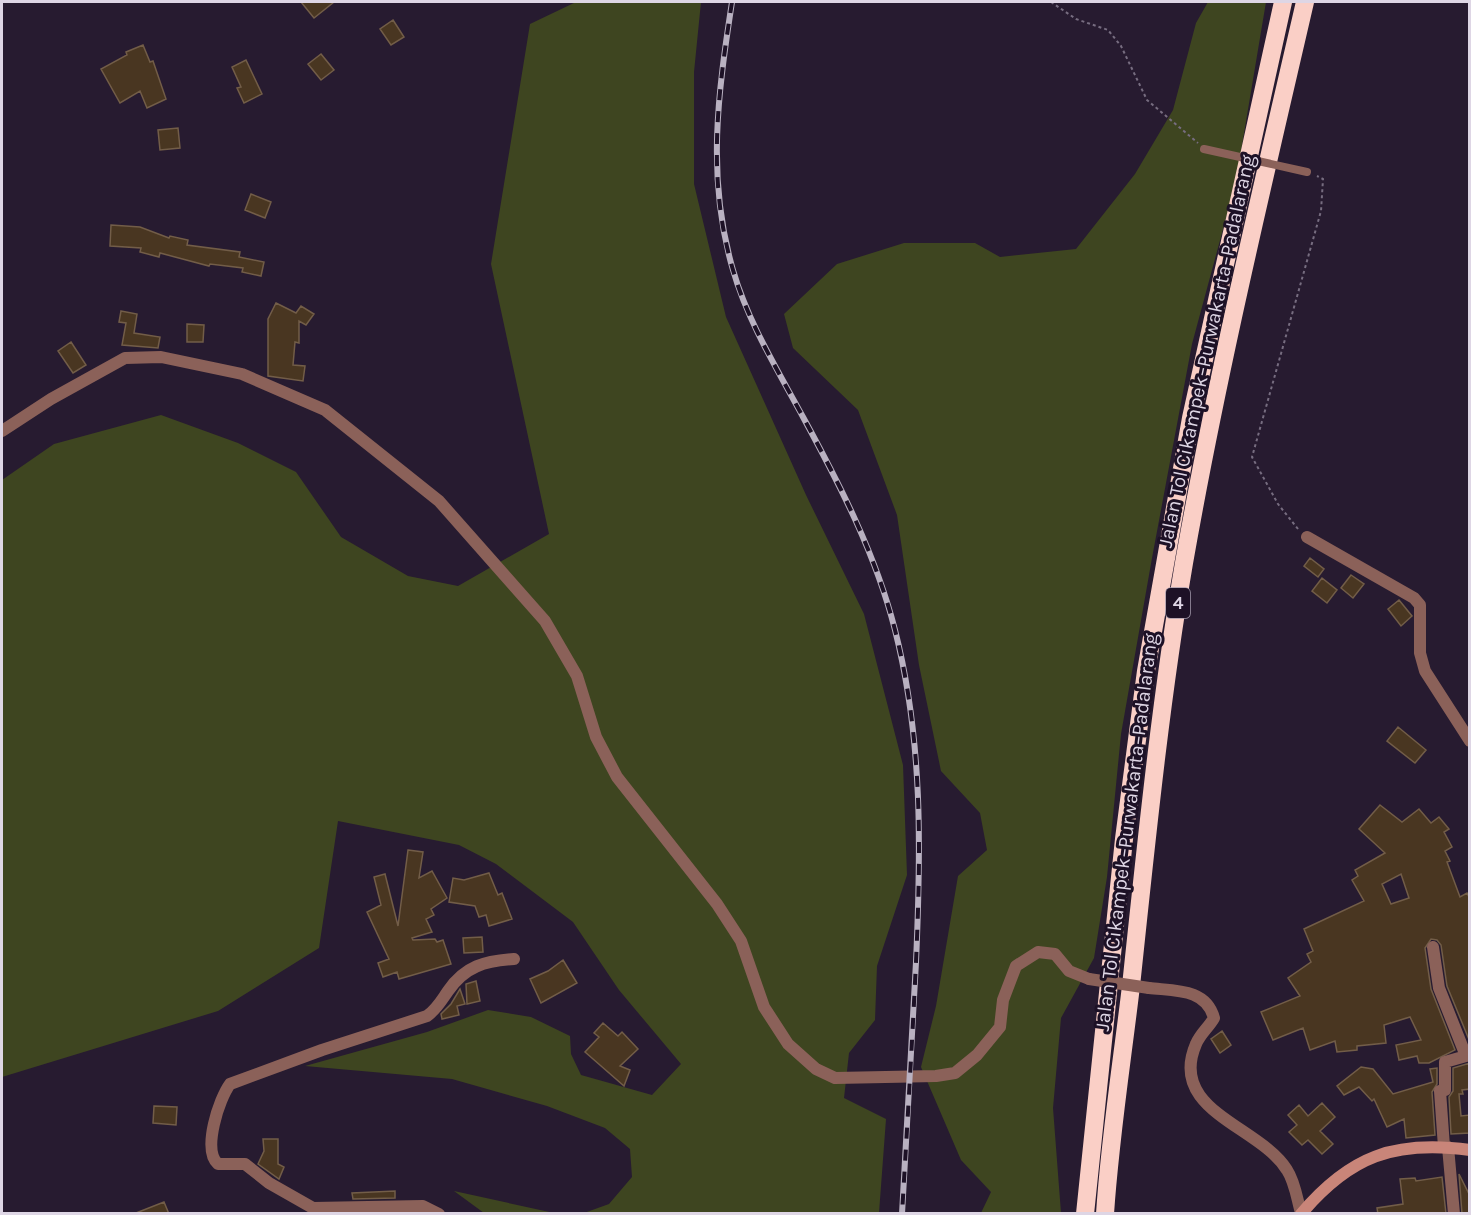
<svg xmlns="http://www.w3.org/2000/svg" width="1471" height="1215" viewBox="0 0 1471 1215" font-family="Karla,sans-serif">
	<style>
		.green { fill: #3e4520 }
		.building { fill: #493621; stroke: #725d48; stroke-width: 1.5; fill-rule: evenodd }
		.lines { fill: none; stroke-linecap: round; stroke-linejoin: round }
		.path { stroke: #776d80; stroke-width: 2; stroke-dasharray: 3 3; stroke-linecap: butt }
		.street { stroke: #8b6159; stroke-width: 12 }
		.secondary { stroke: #c98579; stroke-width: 12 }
		.highway { stroke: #facfc6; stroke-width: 18 }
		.rail-casing { stroke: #b9b1c1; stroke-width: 6 }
		.rail { stroke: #1d1126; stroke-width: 4; stroke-dasharray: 11; stroke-linecap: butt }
		.lane-bridge { stroke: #8b6159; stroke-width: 8 }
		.street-bridge { stroke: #8b6159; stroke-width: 12 }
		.labels { text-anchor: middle; stroke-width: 6; stroke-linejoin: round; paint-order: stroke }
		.shield { fill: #1d1126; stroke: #a49bac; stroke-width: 1.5 }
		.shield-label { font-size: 18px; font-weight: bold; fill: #ded6e5 }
		.street-label { font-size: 20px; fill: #ded6e5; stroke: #1d1126 }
	</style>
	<rect width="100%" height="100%" fill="#271b30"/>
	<path class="green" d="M 576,2 L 701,2 L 694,72 L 694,184 L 726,317 L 806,495 L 864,614 L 903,765 L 907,875 L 877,966 L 875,1020 L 849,1053 L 844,1098 L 886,1119 L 879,1213 L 584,1213 L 609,1204 L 632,1177 L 630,1149 L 605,1128 L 547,1106 L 452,1079 L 305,1066 L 427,1032 L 488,1010 L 531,1017 L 570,1036 L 571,1054 L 581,1075 L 652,1095 L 681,1064 L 619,990 L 573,922 L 496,864 L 459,845 L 338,821 L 319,948 L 218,1011 L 2,1077 L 2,480 L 54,444 L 161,415 L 238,443 L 296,472 L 341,537 L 408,576 L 458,586 L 549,534 L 491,264 L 530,24 Z
		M 1208,2 L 1266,2 L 1236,181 L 1192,344 L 1152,558 L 1121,734 L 1107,877 L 1094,958 L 1061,1018 L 1053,1108 L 1061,1213 L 981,1213 L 991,1192 L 961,1160 L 921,1067 L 936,1006 L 958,876 L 987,850 L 980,813 L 941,771 L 919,665 L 897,515 L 858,410 L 793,348 L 784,314 L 837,264 L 904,243 L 975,243 L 1000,257 L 1076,249 L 1135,174 L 1173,110 L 1196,23 Z
		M 454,1191 L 554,1213 L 484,1213 Z"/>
	<path class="building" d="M 301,2 L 334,2 L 314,18 Z
		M 393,20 L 404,37 L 391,45 L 380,29 Z
		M 143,45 L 150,62 L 153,61 L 166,99 L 147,108 L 140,91 L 120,103 L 101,69 L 127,55 L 126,52 Z
		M 321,54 L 334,70 L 321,80 L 308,64 Z
		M 246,60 L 262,94 L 244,103 L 237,88 L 241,87 L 232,67 Z
		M 178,128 L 180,148 L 160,150 L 158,130 Z
		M 251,194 L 271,202 L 265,218 L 245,210 Z
		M 111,225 L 140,227 L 169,238 L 170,236 L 188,240 L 187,245 L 240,252 L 239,257 L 264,262 L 261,276 L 242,272 L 243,268 L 210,264 L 209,266 L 160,253 L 159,257 L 140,252 L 141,248 L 110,246 Z
		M 276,303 L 296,313 L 301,306 L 314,314 L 306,325 L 299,321 L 299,343 L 295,342 L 293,365 L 305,366 L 303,381 L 268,376 L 268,319 Z
		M 121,311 L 137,314 L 134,333 L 160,337 L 158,348 L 122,345 L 126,323 L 119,322 Z
		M 187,324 L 204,325 L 203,342 L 187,342 Z
		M 71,342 L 86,365 L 73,373 L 58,351 Z
		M 1310,558 L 1324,569 L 1318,577 L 1304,566 Z
		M 1351,575 L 1364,584 L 1353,598 L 1341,588 Z
		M 1322,578 L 1337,590 L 1327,603 L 1312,591 Z
		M 1399,600 L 1412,616 L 1401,626 L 1388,609 Z
		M 1398,727 L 1426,750 L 1415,763 L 1387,741 Z
		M 1380,805 L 1402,822 L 1419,809 L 1431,823 L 1439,817 L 1449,829 L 1444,832 L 1452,847 L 1445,851 L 1450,861 L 1447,862 L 1460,897 L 1467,893 L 1470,899 L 1470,1042 L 1447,986 L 1441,945 L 1437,940 L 1431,939 L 1425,948 L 1431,989 L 1455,1050 L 1429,1063 L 1419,1063 L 1417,1056 L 1399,1060 L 1396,1045 L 1421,1040 L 1410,1017 L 1384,1025 L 1386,1043 L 1357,1046 L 1357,1050 L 1337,1052 L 1335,1041 L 1310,1050 L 1303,1028 L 1273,1040 L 1261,1012 L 1300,996 L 1288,978 L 1311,962 L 1307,954 L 1313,951 L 1304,929 L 1364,901 L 1352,880 L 1358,876 L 1355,870 L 1385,853 L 1359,829 ZM 1401,874 L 1409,898 L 1391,904 L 1382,884 Z
		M 408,850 L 423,852 L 419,878 L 432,871 L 447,898 L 431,909 L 434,915 L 426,919 L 432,932 L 412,938 L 413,940 L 435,939 L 437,942 L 443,940 L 451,964 L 399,979 L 397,972 L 383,977 L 378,963 L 389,959 L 367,912 L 381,905 L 374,877 L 385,874 L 398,926 Z
		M 489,873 L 498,895 L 502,893 L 512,919 L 489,926 L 486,915 L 479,917 L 475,906 L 449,902 L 453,878 L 464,880 Z
		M 482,937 L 483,952 L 464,953 L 463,938 Z
		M 563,960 L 577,983 L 541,1003 L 530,979 L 548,971 Z
		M 476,981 L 480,1001 L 467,1004 L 466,984 Z
		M 460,989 L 465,1004 L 457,1006 L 459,1015 L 442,1019 L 441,1014 L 451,1004 Z
		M 603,1023 L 618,1036 L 622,1032 L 638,1049 L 620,1066 L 630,1070 L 624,1086 L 585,1052 L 599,1037 L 594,1033 Z
		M 1222,1031 L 1231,1045 L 1220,1053 L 1211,1039 Z
		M 1470,1063 L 1470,1089 L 1462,1090 L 1463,1094 L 1459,1094 L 1461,1116 L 1470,1115 L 1470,1133 L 1451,1134 L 1449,1097 L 1453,1091 L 1453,1068 Z
		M 1361,1067 L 1373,1069 L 1393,1094 L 1433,1082 L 1430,1069 L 1437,1068 L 1437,1084 L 1432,1092 L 1435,1135 L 1406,1138 L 1404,1119 L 1387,1127 L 1374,1099 L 1372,1101 L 1359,1087 L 1344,1095 L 1337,1086 Z
		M 1322,1103 L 1335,1117 L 1320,1131 L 1333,1144 L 1322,1154 L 1308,1140 L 1302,1145 L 1289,1132 L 1297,1125 L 1288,1115 L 1299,1105 L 1308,1116 Z
		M 154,1106 L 177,1107 L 176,1125 L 153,1123 Z
		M 263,1139 L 278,1139 L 278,1164 L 284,1167 L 279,1179 L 258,1164 L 264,1151 Z
		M 1459,1174 L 1470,1196 L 1470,1214 L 1462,1214 Z
		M 1442,1177 L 1446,1214 L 1378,1214 L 1377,1208 L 1403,1204 L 1400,1179 L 1415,1178 L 1416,1181 Z
		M 395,1191 L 395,1198 L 353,1199 L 352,1193 Z
		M 164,1202 L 169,1214 L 136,1213 Z"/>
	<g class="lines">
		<path class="path" d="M 1051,2 L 1076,19 L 1108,30 L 1121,46 L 1147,100 L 1198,143
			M 1298,529 L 1278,504 L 1252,457 L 1321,211 L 1323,179 L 1317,176"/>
		<path class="street" d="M 2,431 L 51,399 L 125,358 L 161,357 L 242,374 L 325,410 L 439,501 L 545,621 L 577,676 L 596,737 L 617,777 L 717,904 L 741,941 L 764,1007 L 788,1044 L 816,1069 L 835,1078 L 936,1076 L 955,1073 L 977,1055 L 1000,1027 L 1003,1000 L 1016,966 L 1038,952 L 1055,954 L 1069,971 L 1089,979
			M 1307,537 L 1414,598 L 1420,605 L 1420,653 L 1425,671 L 1470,741
			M 1433,947 L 1439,988 L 1466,1056 L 1445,1062 L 1445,1090 L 1440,1091 L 1444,1147
			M 1149,988 C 1174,991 1206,988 1214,1018 C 1209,1027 1200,1034 1196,1044 C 1167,1111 1260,1126 1287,1170 C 1295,1182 1297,1199 1301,1213
			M 1448,1147 L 1454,1214
			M 439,1214 L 423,1206 L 313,1208 L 269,1183 L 245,1164 L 218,1164 C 202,1150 219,1099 230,1084 L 322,1050 L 427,1016 C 437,1009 441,1001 448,991 C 465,966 485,961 514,959"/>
		<path class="secondary" d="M 1301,1214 C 1350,1156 1394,1140 1470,1150"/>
		<path class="highway" d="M 1085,1214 L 1124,839 L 1146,671 L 1191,418 L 1283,2
			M 1105,1214 C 1110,1137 1122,1062 1131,986 C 1146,845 1160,704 1184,563 C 1217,375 1262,188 1305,2"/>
		<g class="rail-casing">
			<path id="rail" d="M 732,2 C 718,93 706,178 733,270 C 748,322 777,369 803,417 C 840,485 876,555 895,630 C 923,740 921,849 916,962 C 912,1046 907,1130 902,1214"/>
		</g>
		<use href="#rail" class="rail"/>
		<path class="lane-bridge" d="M 1204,149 L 1307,172"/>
		<path class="street-bridge" d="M 1089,979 L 1149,988"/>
	</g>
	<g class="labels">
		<rect class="shield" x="1166" y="588" width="24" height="30" rx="4.5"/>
		<g class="shield-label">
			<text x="1178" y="609">4</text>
		</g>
		<g class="street-label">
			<text transform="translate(1206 351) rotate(-78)" y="7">Jalan Tol Cikampek–Purwakarta–Padalarang</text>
			<text transform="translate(1126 832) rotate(-83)" y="7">Jalan Tol Cikampek–Purwakarta–Padalarang</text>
		</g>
	</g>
	<rect width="1471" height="1215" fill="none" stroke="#ded6e5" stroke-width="6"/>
</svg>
